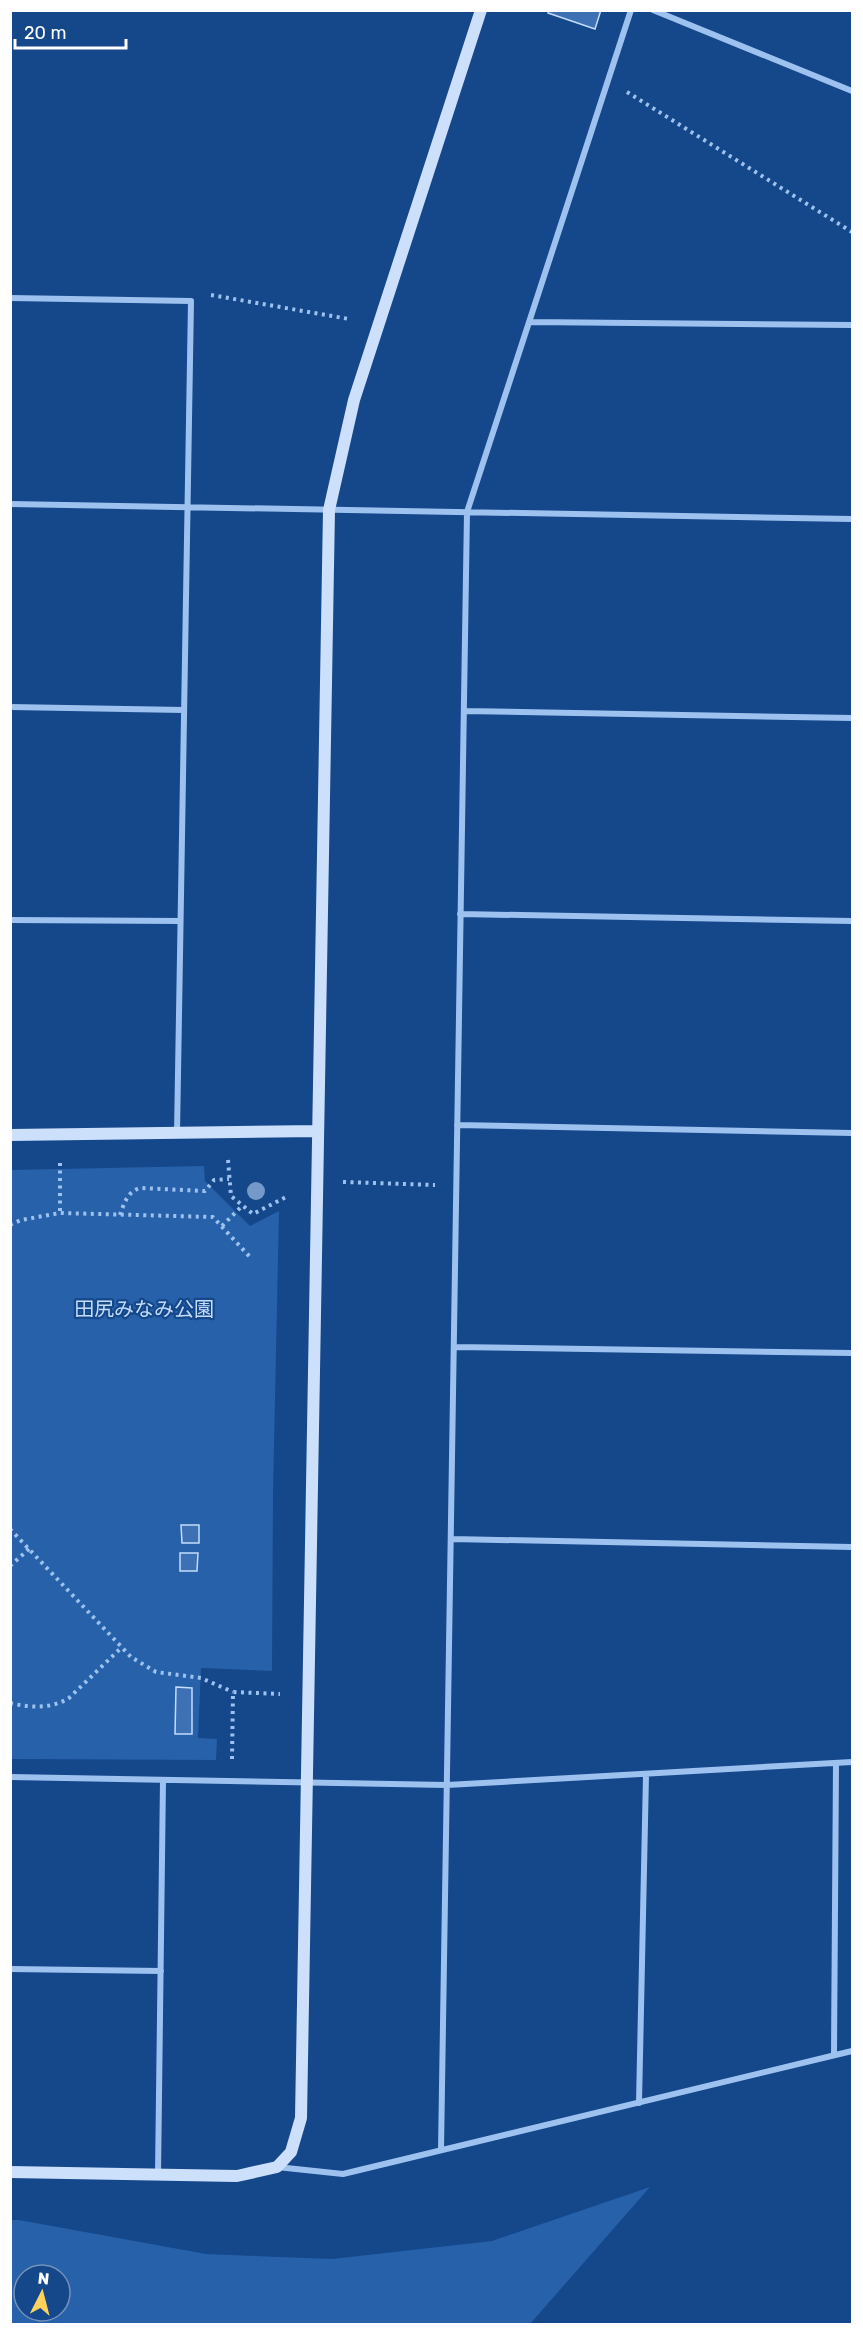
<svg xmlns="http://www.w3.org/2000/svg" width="863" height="2335" viewBox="0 0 863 2335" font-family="Rubik,'Noto Sans JP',sans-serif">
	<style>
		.green { fill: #2761aa; fill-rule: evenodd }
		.building { fill: #3d71b4; stroke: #c4dcfb; stroke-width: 1.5 }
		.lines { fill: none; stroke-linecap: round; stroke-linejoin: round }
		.path { stroke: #9ec2ef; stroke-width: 4; stroke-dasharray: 3 4.5; stroke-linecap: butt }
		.street { stroke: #9ec2ef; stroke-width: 6 }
		.secondary { stroke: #ccdffb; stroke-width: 12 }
		.tree { fill: #7599c9 }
		.labels { text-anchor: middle; stroke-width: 4.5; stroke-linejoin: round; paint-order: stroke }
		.park-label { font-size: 20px; fill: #c4dcfb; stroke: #15478b }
	</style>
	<rect width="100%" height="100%" fill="#15478b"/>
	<path class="green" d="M 204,1166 L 205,1181 L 250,1226 L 279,1211 L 273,1493 L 272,1671 L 201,1668 L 198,1738 L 217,1739 L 216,1760 L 11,1759 L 10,1170 Z
		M 650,2187 L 530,2324 L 11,2324 L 11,2220 L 19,2220 L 206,2254 L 332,2259 L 492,2241 ZM 24,2275 L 60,2275 L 60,2311 L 24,2311 Z"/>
	<path class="building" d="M 549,10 L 601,10 L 595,29 L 548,13 Z
		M 181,1525 L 199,1525 L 199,1543 L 182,1543 Z
		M 180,1553 L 198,1553 L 197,1571 L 180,1571 Z
		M 176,1687 L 192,1688 L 192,1734 L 175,1734 Z"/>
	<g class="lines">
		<path class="path" d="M 627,92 L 852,232
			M 211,295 L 349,319
			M 228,1160 L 231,1196 L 253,1214 L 286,1197
			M 60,1163 L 60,1213
			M 343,1182 L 435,1185
			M 120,1215 C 124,1204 127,1192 140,1188 L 205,1191 L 214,1180 L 229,1179
			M 10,1225 L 21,1220 L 60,1213 L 213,1217 L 250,1257
			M 222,1226 L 242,1206
			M 10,1529 L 131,1657 L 156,1672 L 201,1678 L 233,1692
			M 10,1566 L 29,1549
			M 10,1703 C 31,1708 51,1709 69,1698 L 122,1647
			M 232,1759 L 233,1692 L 280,1694"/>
		<path class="street" d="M 653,10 L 852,91
			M 10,298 L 191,301 L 177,1133
			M 529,322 L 852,325
			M 10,504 L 852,519
			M 10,707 L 184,710
			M 464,711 L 852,718
			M 460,914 L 852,921
			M 10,920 L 180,921
			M 457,1125 L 852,1133
			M 454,1347 L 852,1353
			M 452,1539 L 852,1547
			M 10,1777 L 447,1785 L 852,1762
			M 10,1969 L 161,1971
			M 834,2055 L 836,1763
			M 639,2103 L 646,1775
			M 441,2150 L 467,512 L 631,10
			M 277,2167 L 343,2174 L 852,2051
			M 158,2174 L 163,1780"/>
		<path class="secondary" d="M 10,1135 L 318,1131
			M 10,2172 L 237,2176 L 277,2167 L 291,2152 L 301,2118 L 329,510 L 354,400 L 481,10"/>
	</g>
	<circle class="tree" cx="256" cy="1191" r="9"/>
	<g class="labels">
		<g class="park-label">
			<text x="144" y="1316">田尻みなみ公園</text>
		</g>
	</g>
	<rect width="863" height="2335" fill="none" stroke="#ffffff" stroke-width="24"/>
	<g transform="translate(42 2293) rotate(6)"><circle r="28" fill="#15478b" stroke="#7391b9" stroke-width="1.5"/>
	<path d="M0-4.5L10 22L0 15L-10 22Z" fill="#ffd25d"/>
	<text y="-9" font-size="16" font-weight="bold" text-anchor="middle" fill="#ffffff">N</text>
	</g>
	<path d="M15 39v9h111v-9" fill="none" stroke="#ffffff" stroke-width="3"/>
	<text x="24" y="39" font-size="18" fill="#ffffff" stroke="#15478b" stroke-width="4.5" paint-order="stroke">20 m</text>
</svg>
